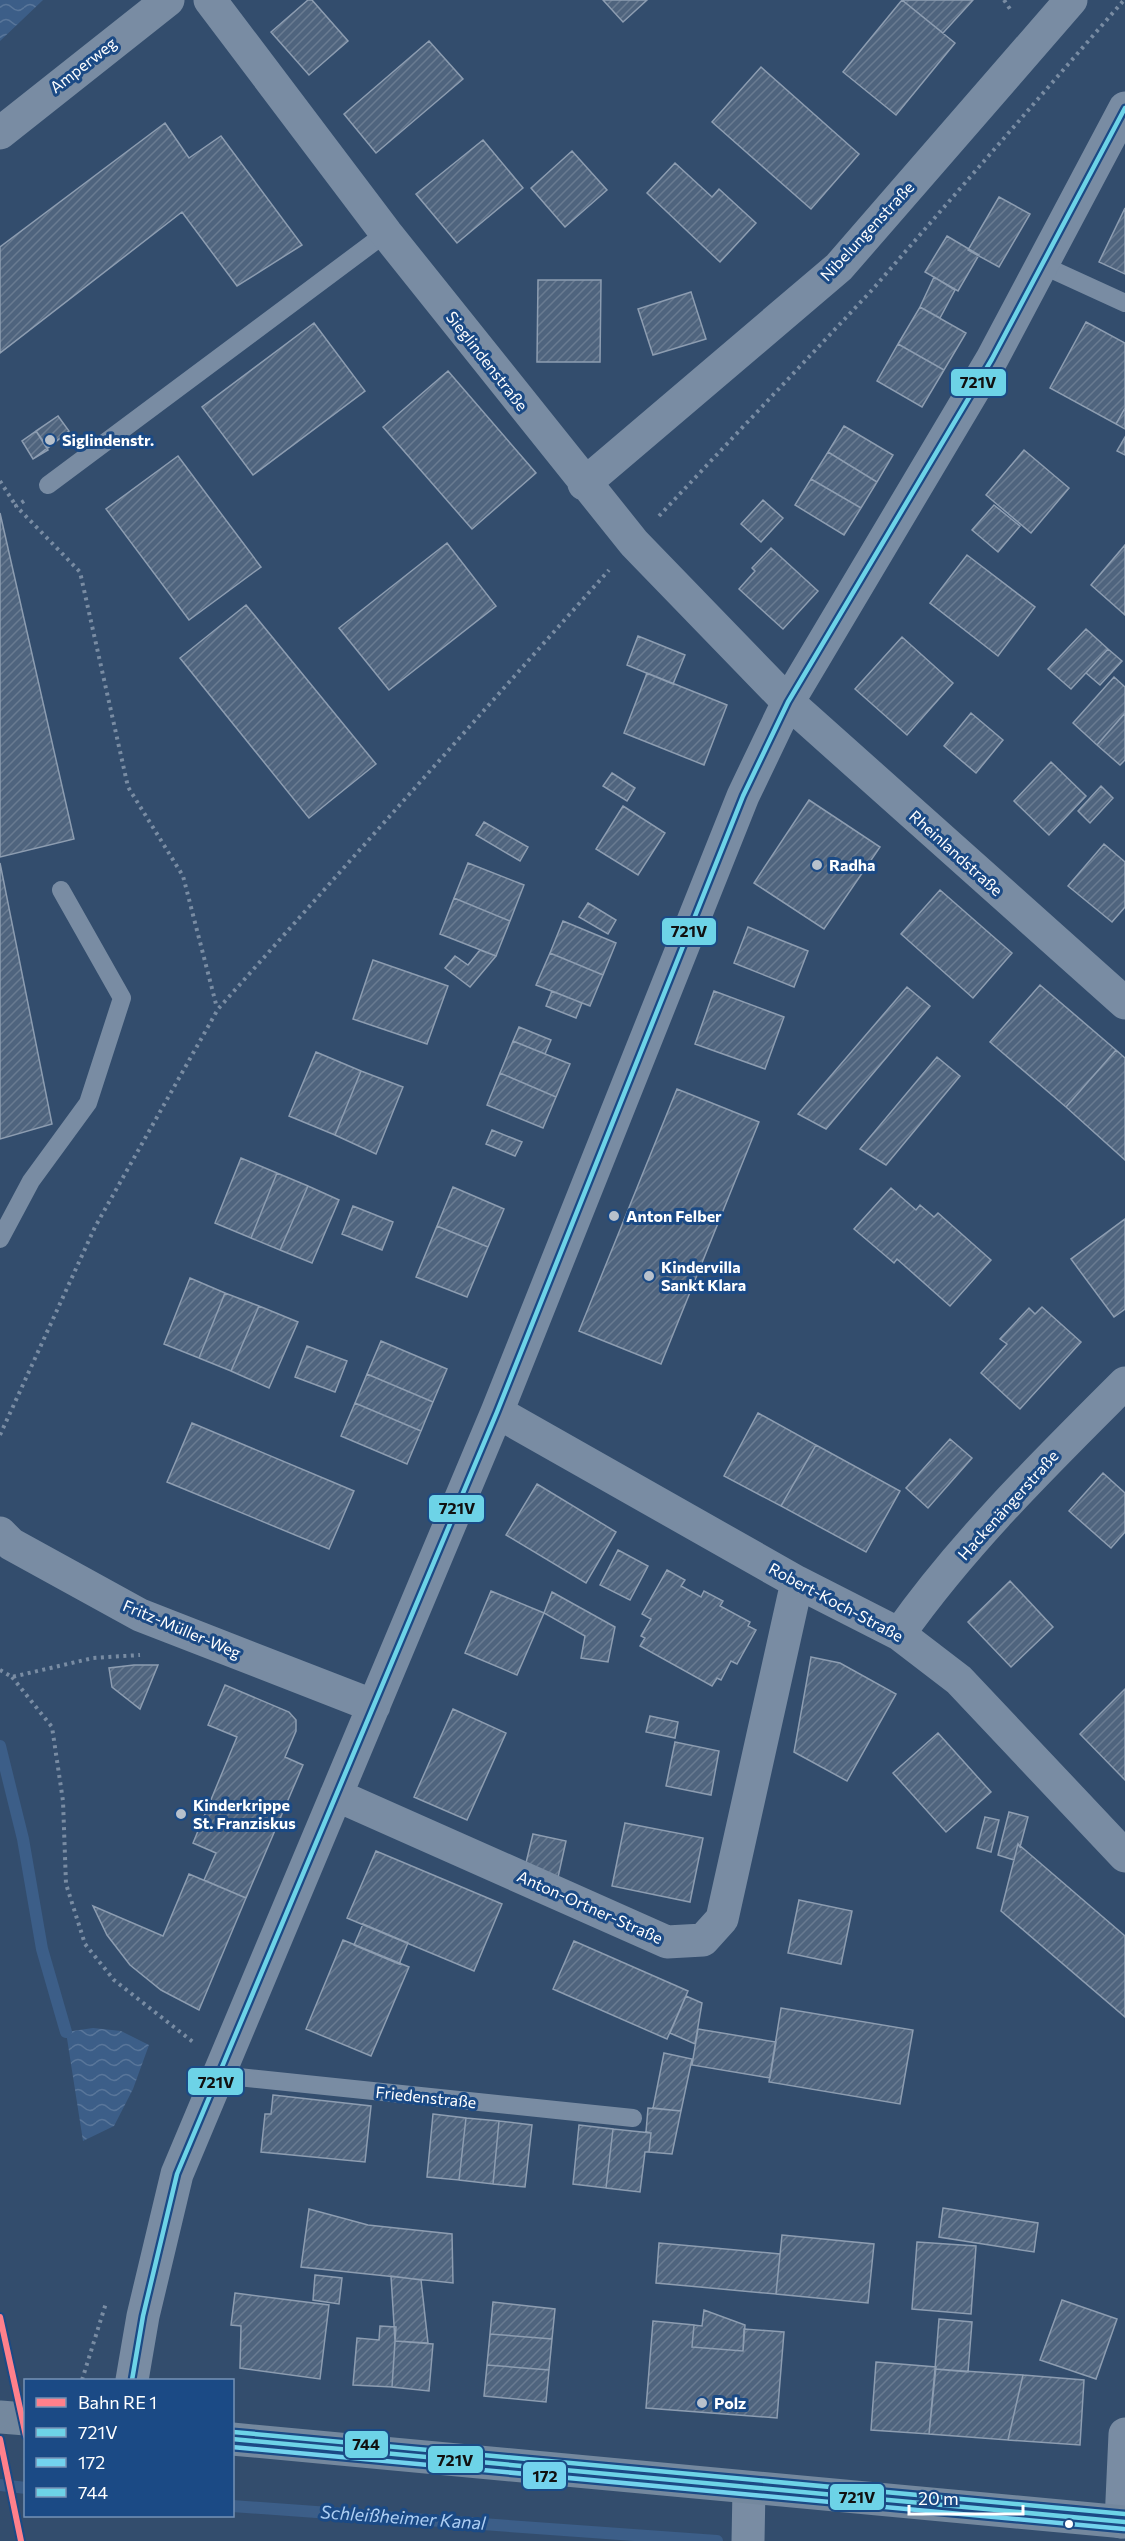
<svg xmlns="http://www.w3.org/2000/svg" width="1125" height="2541" viewBox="0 0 1125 2541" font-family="Commissioner,sans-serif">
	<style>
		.water { fill: url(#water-waves) }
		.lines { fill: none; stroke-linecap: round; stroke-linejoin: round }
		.stream { stroke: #3c5e88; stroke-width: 12 }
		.building { fill: url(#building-hatch); stroke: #8d9db1; stroke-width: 1.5 }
		.path { stroke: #798ca3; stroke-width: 4; stroke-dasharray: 3 4.5; stroke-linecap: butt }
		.service { stroke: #798ca3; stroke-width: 18 }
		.minor { stroke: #798ca3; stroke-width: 33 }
		.secondary { stroke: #74889e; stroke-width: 33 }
		.bus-1-casing { stroke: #1b4a85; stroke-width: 9 }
		.bus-2-casing { stroke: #1b4a85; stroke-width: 9 }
		.bus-3-casing { stroke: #1b4a85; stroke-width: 9 }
		.bus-1 { stroke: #6dd3e7; stroke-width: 4.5 }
		.bus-2 { stroke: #73d3ee; stroke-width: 4.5 }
		.bus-3 { stroke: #6dd3e7; stroke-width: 4.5 }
		.rail-1-casing { stroke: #1b4a85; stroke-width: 10 }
		.rail-1 { stroke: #ff808b; stroke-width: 6 }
		.poi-dot { fill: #b8c1cc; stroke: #1b4a85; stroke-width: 2 }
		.bus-dot { fill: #fff; stroke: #1b4a85; stroke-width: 2 }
		.labels { text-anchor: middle; stroke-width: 6; stroke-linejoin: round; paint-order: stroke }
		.street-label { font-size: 16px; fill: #fff; stroke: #1b4a85 }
		.poi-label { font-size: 16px; font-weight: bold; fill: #fff; stroke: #1b4a85; text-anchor: start }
		.water-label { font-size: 18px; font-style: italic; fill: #adcef3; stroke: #1b4a85 }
		.line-badge { stroke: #1b4a85; stroke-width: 2 }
		.pale-badge-label { font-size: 16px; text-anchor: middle; font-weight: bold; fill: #111 }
	</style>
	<defs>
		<pattern id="water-waves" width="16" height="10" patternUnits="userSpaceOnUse" patternTransform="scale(1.5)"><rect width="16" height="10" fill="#3c5e88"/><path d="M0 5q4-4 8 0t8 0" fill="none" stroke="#59769a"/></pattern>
		<pattern id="building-hatch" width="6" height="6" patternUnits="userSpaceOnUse" patternTransform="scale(1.5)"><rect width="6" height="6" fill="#4f647e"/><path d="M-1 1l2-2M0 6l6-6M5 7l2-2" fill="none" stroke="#697b91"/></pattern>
	</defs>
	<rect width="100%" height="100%" fill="#334d6d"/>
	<path class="water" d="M 0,0 L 43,0 L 0,41 Z
		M 93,2028 L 121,2031 L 149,2045 L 133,2089 L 114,2126 L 83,2141 L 66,2032 Z"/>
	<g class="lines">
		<path class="stream" d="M 0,1746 L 23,1839 L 42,1949 L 66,2032
			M 0,2485 L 26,2488
			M 232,2506 L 717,2541"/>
	</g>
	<path class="building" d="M 308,0 L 312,0 L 348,41 L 309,75 L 271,32 Z
		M 603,0 L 647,0 L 623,22 Z
		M 902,0 L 955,43 L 896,115 L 843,72 Z
		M 902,0 L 973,0 L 943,33 Z
		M 429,41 L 463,79 L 376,153 L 344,114 Z
		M 761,67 L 859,154 L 811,209 L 712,122 Z
		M 165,123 L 189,158 L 221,136 L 302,245 L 237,286 L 182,212 L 0,353 L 0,247 Z
		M 483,140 L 523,188 L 457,243 L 416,194 Z
		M 572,151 L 607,190 L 565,227 L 531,188 Z
		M 675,163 L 712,197 L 719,189 L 756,223 L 720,262 L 647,193 Z
		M 999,197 L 1030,214 L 999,267 L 968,250 Z
		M 1125,208 L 1125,274 L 1099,262 Z
		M 947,236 L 979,255 L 958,291 L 925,272 Z
		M 934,277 L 955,290 L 940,318 L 920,307 Z
		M 538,280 L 601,280 L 600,362 L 537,362 Z
		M 691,292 L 706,339 L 653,355 L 638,309 Z
		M 920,307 L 966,333 L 944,370 L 898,344 Z
		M 1086,322 L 1125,343 L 1125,408 L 1116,424 L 1050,388 Z
		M 314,323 L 365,391 L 253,475 L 202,407 Z
		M 898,344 L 944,370 L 922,407 L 877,381 Z
		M 448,371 L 536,473 L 472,529 L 383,427 Z
		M 1125,408 L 1125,429 L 1116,424 Z
		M 58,416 L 69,431 L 33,459 L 22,441 Z
		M 58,416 L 69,431 L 48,448 L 36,431 Z
		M 844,426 L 893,455 L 877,482 L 828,452 Z
		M 36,431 L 48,450 L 33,459 L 22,441 Z
		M 1125,437 L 1125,455 L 1117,451 Z
		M 1024,450 L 1069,488 L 1031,533 L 986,495 Z
		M 828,452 L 877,482 L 861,508 L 811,479 Z
		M 178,456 L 261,567 L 189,620 L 106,509 Z
		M 811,479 L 861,508 L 844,535 L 795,505 Z
		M 763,500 L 783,518 L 761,542 L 741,524 Z
		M 994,505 L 1020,526 L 998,552 L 972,530 Z
		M 0,513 L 74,839 L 0,857 Z
		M 447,543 L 496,606 L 389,690 L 339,628 Z
		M 1125,545 L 1125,615 L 1091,585 Z
		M 771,548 L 818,591 L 783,629 L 739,589 L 755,571 L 752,568 Z
		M 967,555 L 1035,607 L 998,656 L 930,603 Z
		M 246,605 L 376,764 L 309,818 L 180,658 Z
		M 1086,629 L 1108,649 L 1071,689 L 1048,669 Z
		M 638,636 L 685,655 L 673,684 L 627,665 Z
		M 902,637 L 953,683 L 907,735 L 855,689 Z
		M 1108,649 L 1122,661 L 1100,685 L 1086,673 Z
		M 647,673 L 727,705 L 704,765 L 624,733 Z
		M 1114,677 L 1125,687 L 1125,713 L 1097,745 L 1073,723 Z
		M 971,713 L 1003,740 L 976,773 L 944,746 Z
		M 1125,713 L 1125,760 L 1120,765 L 1097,745 Z
		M 1051,762 L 1086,796 L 1049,835 L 1014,801 Z
		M 612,773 L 635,788 L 627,801 L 603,786 Z
		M 1101,786 L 1113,798 L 1090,823 L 1078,811 Z
		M 809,800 L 880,847 L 824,929 L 754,883 Z
		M 623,806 L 665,833 L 638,875 L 596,849 Z
		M 484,822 L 528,847 L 520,861 L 476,835 Z
		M 1104,844 L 1125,862 L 1125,907 L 1112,922 L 1068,886 Z
		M 0,863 L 52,1124 L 0,1139 Z
		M 468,863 L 524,885 L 510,921 L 454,898 Z
		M 940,890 L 1012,953 L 973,998 L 901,934 Z
		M 454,898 L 510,921 L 496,956 L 440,934 Z
		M 588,903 L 616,920 L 608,934 L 579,917 Z
		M 563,921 L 616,943 L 603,975 L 550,953 Z
		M 748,927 L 808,951 L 794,987 L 734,963 Z
		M 480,950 L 496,956 L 470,987 L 445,968 L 455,956 L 468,965 Z
		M 550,953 L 603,975 L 590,1006 L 536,985 Z
		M 373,960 L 448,986 L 427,1044 L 353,1019 Z
		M 1040,985 L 1116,1050 L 1066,1107 L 990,1042 Z
		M 907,987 L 930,1006 L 826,1129 L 798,1114 Z
		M 552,991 L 582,1003 L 576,1018 L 546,1006 Z
		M 714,991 L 784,1017 L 765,1069 L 695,1044 Z
		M 519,1027 L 551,1040 L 545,1054 L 513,1041 Z
		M 513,1041 L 570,1064 L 556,1097 L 500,1073 Z
		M 1116,1050 L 1125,1058 L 1125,1160 L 1066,1107 Z
		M 316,1052 L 361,1071 L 335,1135 L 289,1116 Z
		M 937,1057 L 960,1076 L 886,1165 L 860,1149 Z
		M 361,1071 L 403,1087 L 376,1154 L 335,1135 Z
		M 500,1073 L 556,1097 L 543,1128 L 487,1105 Z
		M 677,1089 L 759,1122 L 661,1364 L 579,1331 Z
		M 492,1130 L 522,1142 L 515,1156 L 486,1144 Z
		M 241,1158 L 277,1173 L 251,1238 L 215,1223 Z
		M 277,1173 L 308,1186 L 280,1250 L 251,1238 Z
		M 308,1186 L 339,1200 L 312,1263 L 280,1250 Z
		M 453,1187 L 504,1209 L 488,1247 L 437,1226 Z
		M 891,1188 L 916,1210 L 920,1205 L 934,1217 L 938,1213 L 991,1260 L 950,1306 L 897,1259 L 894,1263 L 854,1229 Z
		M 353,1206 L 393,1222 L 382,1250 L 342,1234 Z
		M 1125,1219 L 1125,1309 L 1114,1317 L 1071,1259 Z
		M 437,1226 L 488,1247 L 467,1297 L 416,1277 Z
		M 190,1278 L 225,1293 L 199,1358 L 164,1344 Z
		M 225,1293 L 259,1306 L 231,1371 L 199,1358 Z
		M 259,1306 L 298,1322 L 269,1388 L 231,1371 Z
		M 1042,1307 L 1081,1342 L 1020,1409 L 981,1373 L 1007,1344 L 1000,1339 L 1029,1308 L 1035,1314 Z
		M 381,1341 L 447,1369 L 433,1402 L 367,1374 Z
		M 307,1346 L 347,1361 L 335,1392 L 295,1377 Z
		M 367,1374 L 433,1402 L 421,1431 L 355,1403 Z
		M 355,1403 L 421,1431 L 407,1464 L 341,1436 Z
		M 758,1413 L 816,1445 L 781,1506 L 724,1476 Z
		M 192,1423 L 354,1491 L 329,1549 L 167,1482 Z
		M 950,1439 L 972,1458 L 928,1508 L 906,1488 Z
		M 816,1445 L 900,1491 L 866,1552 L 781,1506 Z
		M 1103,1473 L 1125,1493 L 1125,1532 L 1111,1548 L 1069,1511 Z
		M 537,1484 L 616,1532 L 586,1583 L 506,1535 Z
		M 618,1550 L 648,1566 L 630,1600 L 600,1585 Z
		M 667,1570 L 685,1580 L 681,1586 L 701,1597 L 704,1591 L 723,1601 L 720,1606 L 750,1622 L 748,1626 L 756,1630 L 737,1664 L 731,1661 L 721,1680 L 717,1678 L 712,1686 L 640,1646 L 645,1638 L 641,1636 L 651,1619 L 642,1614 Z
		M 1010,1581 L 1053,1627 L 1011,1667 L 968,1622 Z
		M 491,1591 L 544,1613 L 517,1675 L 465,1653 Z
		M 552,1592 L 615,1627 L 608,1662 L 581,1658 L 585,1636 L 544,1613 Z
		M 811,1657 L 840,1663 L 896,1694 L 847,1781 L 794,1752 Z
		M 134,1665 L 158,1665 L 140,1709 L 112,1687 L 109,1668 Z
		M 225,1685 L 289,1712 L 296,1720 L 296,1731 L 285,1757 L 303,1765 L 246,1898 L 204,1880 L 216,1853 L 193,1843 L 237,1737 L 208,1725 Z
		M 1125,1689 L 1125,1780 L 1080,1734 Z
		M 453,1709 L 506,1733 L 467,1820 L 414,1797 Z
		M 650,1716 L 678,1722 L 675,1738 L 646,1732 Z
		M 938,1733 L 991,1792 L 946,1832 L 893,1773 Z
		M 675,1742 L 719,1751 L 711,1795 L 666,1786 Z
		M 1009,1812 L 1028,1817 L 1020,1847 L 1018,1844 L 1014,1860 L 998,1855 Z
		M 985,1817 L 999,1820 L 991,1852 L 977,1848 Z
		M 625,1823 L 703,1838 L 690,1902 L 612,1886 Z
		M 533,1834 L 566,1841 L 557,1882 L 525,1867 Z
		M 1018,1844 L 1125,1936 L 1125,2017 L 1001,1911 Z
		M 376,1851 L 502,1904 L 474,1971 L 347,1918 Z
		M 189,1874 L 246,1898 L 199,2010 L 161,1990 L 130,1965 L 107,1935 L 93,1906 L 163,1936 Z
		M 799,1900 L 852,1911 L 841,1964 L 788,1953 Z
		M 363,1924 L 408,1943 L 399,1964 L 354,1945 Z
		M 343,1940 L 409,1967 L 371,2056 L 306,2029 Z
		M 574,1941 L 688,1991 L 667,2039 L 553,1989 Z
		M 686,1996 L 702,2003 L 695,2044 L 670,2033 Z
		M 781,2008 L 913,2030 L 900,2104 L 769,2082 Z
		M 698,2029 L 776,2042 L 770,2078 L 692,2065 Z
		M 664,2053 L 692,2059 L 681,2111 L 653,2108 Z
		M 273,2095 L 371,2106 L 365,2162 L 261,2152 L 265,2114 L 271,2114 Z
		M 648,2108 L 681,2111 L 672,2154 L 649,2152 L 651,2133 L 646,2132 Z
		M 433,2114 L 466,2118 L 459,2180 L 427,2177 Z
		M 466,2118 L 499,2121 L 493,2184 L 459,2180 Z
		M 499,2121 L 532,2125 L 525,2187 L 493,2184 Z
		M 579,2125 L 613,2129 L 606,2188 L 573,2184 Z
		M 613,2129 L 651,2133 L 649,2152 L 645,2152 L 640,2192 L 606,2188 Z
		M 943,2208 L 1038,2223 L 1034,2252 L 939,2237 Z
		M 309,2209 L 368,2225 L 452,2234 L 453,2283 L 301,2267 Z
		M 782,2235 L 874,2244 L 868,2303 L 776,2294 Z
		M 917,2242 L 976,2246 L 971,2314 L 912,2309 Z
		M 659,2243 L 780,2254 L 776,2294 L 656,2283 Z
		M 315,2275 L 342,2278 L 339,2304 L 313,2300 Z
		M 391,2276 L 421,2280 L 428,2343 L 395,2341 Z
		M 235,2293 L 329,2305 L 320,2379 L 240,2368 L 241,2326 L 231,2325 Z
		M 1062,2300 L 1117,2319 L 1096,2379 L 1040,2360 Z
		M 493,2302 L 555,2309 L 552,2339 L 490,2334 Z
		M 704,2310 L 745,2325 L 743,2351 L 692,2347 L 694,2325 L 702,2326 Z
		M 939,2319 L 972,2322 L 968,2372 L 935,2369 Z
		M 653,2321 L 694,2325 L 692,2347 L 743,2351 L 744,2329 L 784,2332 L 777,2418 L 646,2408 Z
		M 380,2326 L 396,2327 L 392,2387 L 353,2385 L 357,2338 L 379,2340 Z
		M 490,2334 L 552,2339 L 549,2370 L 487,2365 Z
		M 395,2341 L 433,2344 L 429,2391 L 392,2387 Z
		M 876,2362 L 936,2367 L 929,2434 L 871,2430 Z
		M 487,2365 L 549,2370 L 546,2402 L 484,2396 Z
		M 935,2369 L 1023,2375 L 1008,2440 L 929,2434 Z
		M 1023,2375 L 1084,2380 L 1080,2445 L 1008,2440 Z"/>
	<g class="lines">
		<path class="path" d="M 1004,0 L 1012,12
			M 0,481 L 16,506
			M 24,501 L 16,506 L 80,572 L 128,787 L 183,876 L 217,1008
			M 659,516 L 872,290 L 1124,0
			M 0,1435 L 95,1227 L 218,1009 L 609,570
			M 0,1670 L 12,1677 L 93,1658 L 140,1655
			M 12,1677 L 52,1727 L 63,1801 L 66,1884 L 85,1944 L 114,1980 L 193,2042
			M 82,2380 L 106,2303"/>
		<path class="service" d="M 1042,265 L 1125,303
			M 48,485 L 386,233
			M 0,1239 L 31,1181 L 88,1103 L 122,998 L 61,890
			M 219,2075 L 633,2118"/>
		<path class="minor" d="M 210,0 L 386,233 L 634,543 L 788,702 L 1125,1003
			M 0,133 L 168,0
			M 584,484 L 839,267 L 1071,0
			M 497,1412 L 797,1582 L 899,1634 L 959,1680 L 1125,1856
			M 0,1533 L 11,1544 L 140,1615 L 374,1706
			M 899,1634 C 964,1542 1046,1462 1125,1383
			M 336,1795 L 667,1942 L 703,1940 L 722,1919 L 797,1582
			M 132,2380 L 143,2316 L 177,2174 L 497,1412 L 743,796 L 788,702 L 992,359 L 1125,108
			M 1121,2522 L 1125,2434
			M 748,2541 L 749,2489"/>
		<path class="secondary" d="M 0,2417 L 26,2419
			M 232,2439 L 1125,2522"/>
		<g class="bus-1-casing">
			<path id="bus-1" d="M 132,2380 L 143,2316 L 177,2174 L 497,1412 L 743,796 L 788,702 L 992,359 L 1125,108
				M 232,2439 L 1125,2522"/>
		</g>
		<g class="bus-2-casing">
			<path id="bus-2" d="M 232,2447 L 1124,2529"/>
		</g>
		<g class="bus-3-casing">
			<path id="bus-3" d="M 233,2432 L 1125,2514"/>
		</g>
		<use href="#bus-1" class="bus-1"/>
		<use href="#bus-2" class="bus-2"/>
		<use href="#bus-3" class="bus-3"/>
		<g class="rail-1-casing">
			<path id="rail-1" d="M 0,2317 L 26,2436
				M 0,2439 L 21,2541"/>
		</g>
		<use href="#rail-1" class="rail-1"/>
	</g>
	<g class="poi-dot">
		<circle cx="50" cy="440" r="6"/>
		<circle cx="817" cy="865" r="6"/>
		<circle cx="614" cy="1216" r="6"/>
		<circle cx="649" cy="1276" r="6"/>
		<circle cx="181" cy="1814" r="6"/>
		<circle cx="702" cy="2403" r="6"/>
	</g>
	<circle class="bus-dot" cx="1069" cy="2524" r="5"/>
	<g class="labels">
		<g class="street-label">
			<text transform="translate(83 65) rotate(-38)" y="6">Amperweg</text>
			<text transform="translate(867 231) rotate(-47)" y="6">Nibelungenstraße</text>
			<text transform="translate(487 361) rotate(52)" y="6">Sieglindenstraße</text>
			<text transform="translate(956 853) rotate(42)" y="6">Rheinlandstraße</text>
			<text transform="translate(1008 1505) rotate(-48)" y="6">Hackenängerstraße</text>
			<text transform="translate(836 1602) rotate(28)" y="6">Robert-Koch-Straße</text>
			<text transform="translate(182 1629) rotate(23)" y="6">Fritz-Müller-Weg</text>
			<text transform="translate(590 1907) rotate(24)" y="6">Anton-Ortner-Straße</text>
			<text transform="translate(426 2097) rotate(6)" y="6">Friedenstraße</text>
		</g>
		<g class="poi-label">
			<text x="62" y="446">Siglindenstr.</text>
			<text x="829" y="871">Radha</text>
			<text x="626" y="1222">Anton Felber</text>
			<text x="661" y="1273">Kindervilla<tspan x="661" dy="18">Sankt Klara</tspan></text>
			<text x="193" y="1811">Kinderkrippe<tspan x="193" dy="18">St. Franziskus</tspan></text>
			<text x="714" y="2409">Polz</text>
		</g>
		<g class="water-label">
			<text transform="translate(403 2518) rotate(4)" y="6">Schleißheimer Kanal</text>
		</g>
	</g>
	<g class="line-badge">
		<rect x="950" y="368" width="57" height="29" rx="6" fill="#6dd3e7"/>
		<rect x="661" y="917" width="56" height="29" rx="6" fill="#6dd3e7"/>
		<rect x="428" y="1494" width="57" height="29" rx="6" fill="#6dd3e7"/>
		<rect x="187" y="2067" width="57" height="29" rx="6" fill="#6dd3e7"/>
		<rect x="344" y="2430" width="45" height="29" rx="6" fill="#6dd3e7"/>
		<rect x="427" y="2445" width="57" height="29" rx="6" fill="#6dd3e7"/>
		<rect x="522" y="2461" width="45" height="29" rx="6" fill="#73d3ee"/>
		<rect x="829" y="2483" width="56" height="28" rx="6" fill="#6dd3e7"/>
	</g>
	<g class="pale-badge-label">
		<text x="978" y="388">721V</text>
		<text x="689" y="937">721V</text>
		<text x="457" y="1514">721V</text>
		<text x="216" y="2088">721V</text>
		<text x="366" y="2450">744</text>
		<text x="455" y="2466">721V</text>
		<text x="545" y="2482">172</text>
		<text x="857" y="2503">721V</text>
	</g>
	<rect x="24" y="2379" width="210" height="138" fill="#1b4a85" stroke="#7692b6" stroke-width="1.5"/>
	<rect x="36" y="2398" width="30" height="9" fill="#ff808b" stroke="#7692b6" stroke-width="1.5"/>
	<text x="78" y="2409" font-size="18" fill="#ffffff">Bahn RE 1</text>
	<rect x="36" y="2428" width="30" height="9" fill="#6dd3e7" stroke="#7692b6" stroke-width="1.5"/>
	<text x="78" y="2439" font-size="18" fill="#ffffff">721V</text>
	<rect x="36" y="2458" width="30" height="9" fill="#73d3ee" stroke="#7692b6" stroke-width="1.5"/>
	<text x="78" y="2469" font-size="18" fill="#ffffff">172</text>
	<rect x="36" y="2488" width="30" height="9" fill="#6dd3e7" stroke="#7692b6" stroke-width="1.5"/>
	<text x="78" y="2499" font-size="18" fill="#ffffff">744</text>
	<path d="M909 2505v9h114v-9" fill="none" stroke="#ffffff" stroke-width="3"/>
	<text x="918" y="2505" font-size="18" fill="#ffffff" stroke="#1b4a85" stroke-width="4.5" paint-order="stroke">20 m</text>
</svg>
